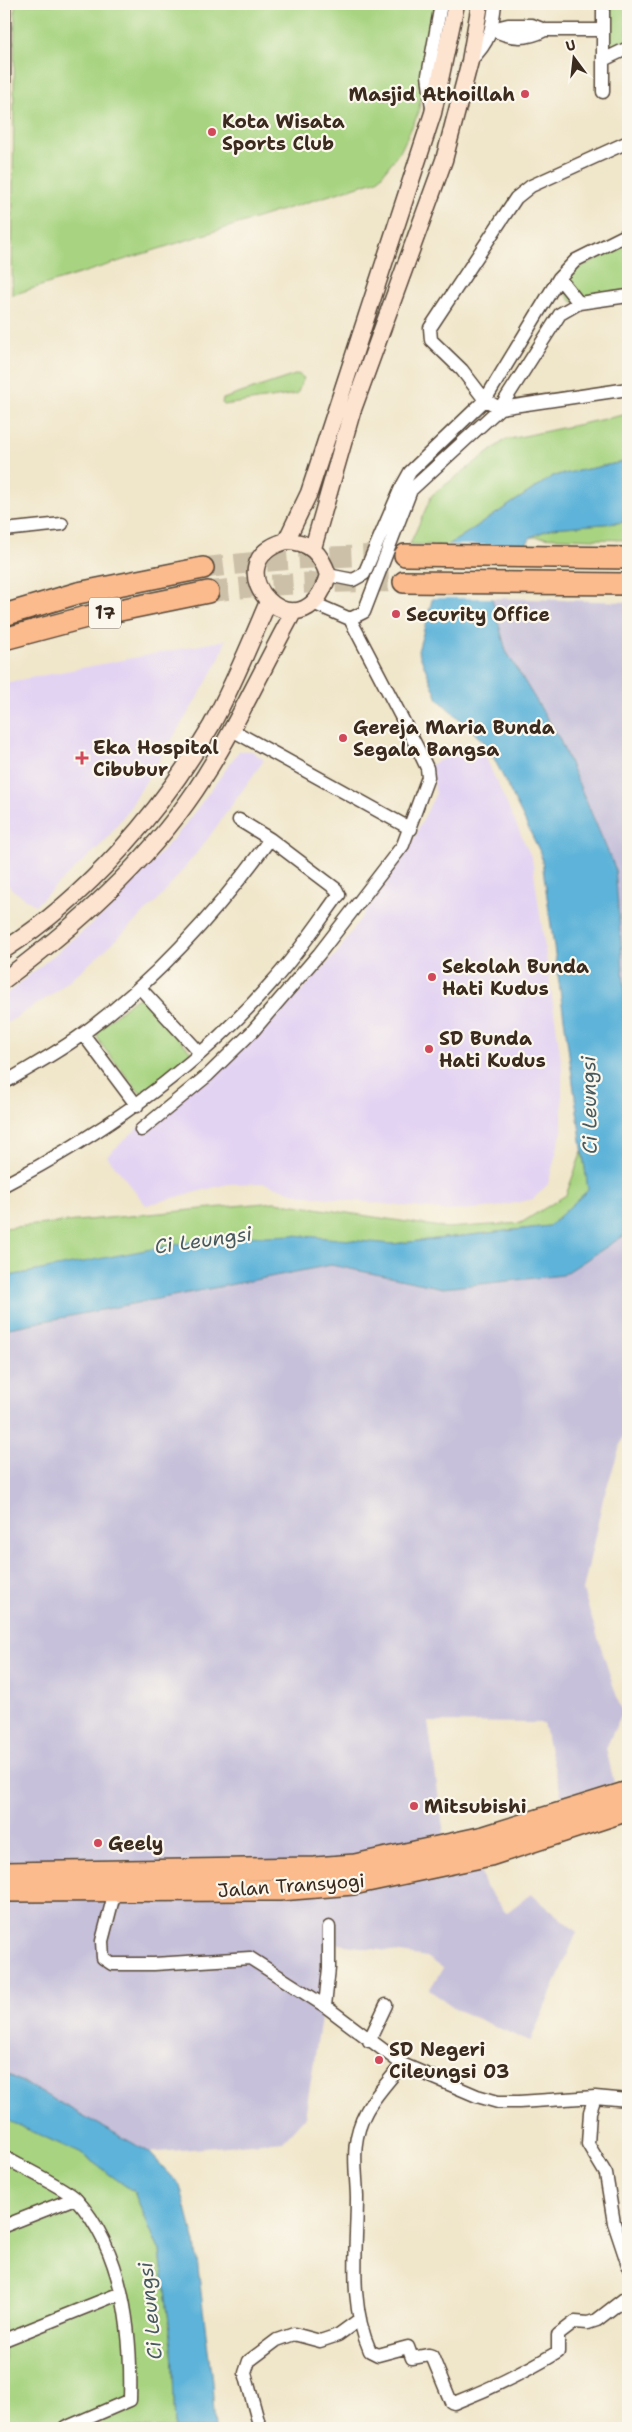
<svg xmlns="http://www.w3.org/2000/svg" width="632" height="2432" viewBox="0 0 632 2432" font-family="'Shantell Sans',sans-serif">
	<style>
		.built { fill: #e3d3f3 }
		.industrial { fill: #c6c0da }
		.green { fill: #a8d481; stroke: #727f50 }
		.water { fill: #5db3d9; stroke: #4c6e7c }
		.pier { fill: #f0e6ca }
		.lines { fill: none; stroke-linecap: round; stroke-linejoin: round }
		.highway-tunnel { stroke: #ccc0a8; stroke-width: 21; stroke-dasharray: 21 11; stroke-linecap: butt }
		.street-casing { stroke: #564638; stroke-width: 15 }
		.secondary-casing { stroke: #564638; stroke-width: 19 }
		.highway-casing { stroke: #564638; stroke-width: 24 }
		.street { stroke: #fff; stroke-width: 12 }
		.secondary { stroke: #fde4d1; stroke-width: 16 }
		.highway { stroke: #fbbb8d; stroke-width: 21 }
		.poi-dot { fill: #d1495b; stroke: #fbf7ec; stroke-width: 2 }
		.labels { text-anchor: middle; stroke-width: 4.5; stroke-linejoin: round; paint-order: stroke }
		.shield { fill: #fbf7ec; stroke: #75685c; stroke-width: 1 }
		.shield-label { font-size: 18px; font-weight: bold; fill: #3b2a1e }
		.poi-label { font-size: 19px; font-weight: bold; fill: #3b2a1e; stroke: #fbf7ec; text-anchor: start }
		.street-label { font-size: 19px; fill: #3b2a1e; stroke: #fbf7ec }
		.water-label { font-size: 20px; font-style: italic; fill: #475a5f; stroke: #fbf7ec }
	</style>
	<rect width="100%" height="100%" fill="#fbf7ec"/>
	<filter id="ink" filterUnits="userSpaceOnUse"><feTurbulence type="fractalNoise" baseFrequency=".02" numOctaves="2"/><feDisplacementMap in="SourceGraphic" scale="10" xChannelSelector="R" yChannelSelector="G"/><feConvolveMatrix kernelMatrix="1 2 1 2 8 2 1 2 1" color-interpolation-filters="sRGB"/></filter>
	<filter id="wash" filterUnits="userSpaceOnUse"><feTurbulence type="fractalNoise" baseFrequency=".0096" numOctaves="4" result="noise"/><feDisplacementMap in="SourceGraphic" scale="20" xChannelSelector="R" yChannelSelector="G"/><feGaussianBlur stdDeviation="1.12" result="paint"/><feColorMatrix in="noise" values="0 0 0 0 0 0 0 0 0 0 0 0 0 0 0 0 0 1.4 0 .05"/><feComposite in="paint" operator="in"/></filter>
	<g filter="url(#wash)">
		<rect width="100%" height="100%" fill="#f0e6ca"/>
		<path class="built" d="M 226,640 L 217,664 L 190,710 L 130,807 L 105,841 L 35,905 L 13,890 L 4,880 L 4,683 Z
			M 479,743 L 532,859 L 562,1067 L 562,1130 L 548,1184 L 533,1199 L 496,1207 L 449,1211 L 302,1195 L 264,1183 L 227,1184 L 146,1205 L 107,1156 L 143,1123 L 241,1050 L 292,1001 L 338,952 L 412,842 L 436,793 L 430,765 Z
			M 239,751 L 252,751 L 264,760 L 206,841 L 160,898 L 104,951 L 53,994 L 4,1025 L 4,996 L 109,910 L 183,828 Z"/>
		<path class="industrial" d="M 492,598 L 628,602 L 628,1019 L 615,868 L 559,738 L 506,651 Z
			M 628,1233 L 628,1421 L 603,1499 L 583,1591 L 622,1713 L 606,1748 L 614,1783 L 562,1798 L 543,1723 L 428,1722 L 450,1876 L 480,1871 L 486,1887 L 506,1913 L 531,1894 L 577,1932 L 530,2042 L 458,2010 L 429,1990 L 443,1968 L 427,1957 L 333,1943 L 305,2117 L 283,2141 L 146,2153 L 4,2072 L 4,1329 L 331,1265 L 443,1288 L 563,1275 Z"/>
		<path class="green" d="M 15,4 L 436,4 L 418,114 L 401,150 L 378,180 L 12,295 Z
			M 609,4 L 628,4 L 628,43 L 617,49 L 610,44 Z
			M 628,243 L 628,290 L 572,302 L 562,289 L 575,270 Z
			M 298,374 L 304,378 L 297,394 L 224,405 L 222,403 L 223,399 Z
			M 628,414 L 628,461 L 553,476 L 447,546 L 410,544 L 432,495 L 505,440 Z
			M 628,522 L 628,540 L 531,537 L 552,528 Z
			M 142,998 L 192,1053 L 147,1092 L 139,1092 L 101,1044 L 97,1036 L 99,1029 L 133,1000 Z
			M 582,1151 L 589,1190 L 549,1226 L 393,1244 L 37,1271 L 4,1277 L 4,1228 L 275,1202 L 447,1228 L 521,1223 L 566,1195 Z
			M 4,2119 L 80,2153 L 134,2192 L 160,2252 L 172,2345 L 175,2428 L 4,2428 Z"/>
		<path class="water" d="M 628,461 L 628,522 L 552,528 L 531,537 L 492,598 L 506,651 L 559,738 L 615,868 L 628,1032 L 628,1233 L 563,1275 L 443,1288 L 331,1265 L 4,1329 L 4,1277 L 209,1238 L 294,1235 L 393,1244 L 549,1226 L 588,1190 L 541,854 L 488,746 L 438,699 L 418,651 L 447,546 L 553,476 Z
			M 4,2072 L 149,2152 L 180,2185 L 195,2243 L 212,2382 L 215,2428 L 175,2428 L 172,2345 L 160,2252 L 134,2192 L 80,2153 L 4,2119 Z"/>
		<path class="pier" d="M 444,545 L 529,545 L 495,598 L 430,598 Z"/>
	</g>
	<g filter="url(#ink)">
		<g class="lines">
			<path class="highway-tunnel" d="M 203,568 C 267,560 330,556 394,555
				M 208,592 C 273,583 338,581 404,582"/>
			<g class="street-casing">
				<path id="street" d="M 492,29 L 508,25 L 532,25 L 545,30 L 603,30
					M 492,29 C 510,39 527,40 545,30
					M 603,60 L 628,48
					M 470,61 C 490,42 492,30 495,4
					M 603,92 L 603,4
					M 432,108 L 428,75 L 441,4
					M 4,116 L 4,4
					M 628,142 L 531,186 L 516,198 L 430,328 L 431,340 L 462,370 L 485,400 L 500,408 L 628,389
					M 559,278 L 579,303
					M 4,530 L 62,524
					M 328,575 L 353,580 L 364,574 L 400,490 L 410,472 L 485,400 L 559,278 L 576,260 L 628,234
					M 350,619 L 364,612 L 411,490 L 500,408 L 560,314 L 579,303 L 628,296
					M 232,730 L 411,829
					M 140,988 L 200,1053
					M 83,1034 L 137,1106
					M 4,1083 C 30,1067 59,1052 84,1033 C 157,979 217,912 270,839
					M 141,1130 L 208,1075 L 252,1032 L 319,954 L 403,845 L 428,777 L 427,768 L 418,749 L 350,619 L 313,603
					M 4,1185 C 104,1133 197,1068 272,982 C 296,956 316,926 337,897 L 339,895 L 336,889 L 270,839 L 239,820
					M 115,1891 L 102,1941 L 103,1958 L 112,1964 L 154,1964 L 250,1958 L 325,2006 L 402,2064 L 477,2096 L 498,2102 L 519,2102 L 595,2097 L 628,2100
					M 325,2006 L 329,1968 L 329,1927
					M 369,2041 L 386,2005
					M 402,2064 C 391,2079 375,2095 366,2112 C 350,2142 356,2166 357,2197 C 357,2249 348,2302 370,2351 L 378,2355 L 408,2347 L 412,2358 L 429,2355 L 432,2356 L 451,2402 L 454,2403 C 490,2389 525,2372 558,2352 L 558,2335 L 575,2322 L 588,2323 L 597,2320 L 628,2296
					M 595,2097 L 590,2112 L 588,2144 L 606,2174 L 614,2223 L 628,2265
					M 4,2157 C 19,2166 67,2189 76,2199 C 124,2252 132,2332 130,2400 L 65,2428
					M 4,2226 L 75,2198
					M 4,2340 L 121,2293
					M 260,2428 L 245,2373 L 249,2361 L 277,2340 L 294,2334 L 320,2341 L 338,2335 L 360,2319"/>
			</g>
			<g class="secondary-casing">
				<path id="secondary" d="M 286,541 L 309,493 L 433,113 L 456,4
					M 286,541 C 310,541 321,554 328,575 C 302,664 208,564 286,541 Z
					M 313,548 L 352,412 L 444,160 L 470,61 L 480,4
					M 4,950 C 88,896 160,813 211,726 C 233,686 250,644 268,602
					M 4,980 C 74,927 145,865 195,791 C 233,734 261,671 294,611"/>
			</g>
			<g class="highway-casing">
				<path id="highway" d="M 405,555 L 628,558
					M 404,582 L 628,584
					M 4,615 L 78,593 L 203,568
					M 4,639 L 86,617 L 208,592
					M 4,1873 L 315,1868 L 355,1865 L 484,1837 L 628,1792
					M 4,1891 L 280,1890 L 353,1884 L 490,1855 L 628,1810"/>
			</g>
			<use href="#street" class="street"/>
			<use href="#secondary" class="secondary"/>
			<use href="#highway" class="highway"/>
		</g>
	</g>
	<g class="poi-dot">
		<circle cx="525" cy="94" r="5"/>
		<circle cx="212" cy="132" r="5"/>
		<circle cx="396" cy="614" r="5"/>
		<circle cx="343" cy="738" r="5"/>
		<path d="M79.5 750.5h5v5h5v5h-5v5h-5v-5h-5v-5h5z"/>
		<circle cx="432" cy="977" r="5"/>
		<circle cx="429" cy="1049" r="5"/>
		<circle cx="414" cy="1806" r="5"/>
		<circle cx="98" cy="1843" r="5"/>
		<circle cx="379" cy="2060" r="5"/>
	</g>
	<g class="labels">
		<rect class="shield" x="89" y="597.5" width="32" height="31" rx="4"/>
		<g class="shield-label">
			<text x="105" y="619">17</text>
		</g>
		<g class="poi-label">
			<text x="515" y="101" text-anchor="end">Masjid Athoillah</text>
			<text x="222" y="128">Kota Wisata<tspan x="222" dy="22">Sports Club</tspan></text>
			<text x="406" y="621">Security Office</text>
			<text x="353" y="734">Gereja Maria Bunda<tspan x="353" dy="22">Segala Bangsa</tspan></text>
			<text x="93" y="754">Eka Hospital<tspan x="93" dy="22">Cibubur</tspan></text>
			<text x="442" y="973">Sekolah Bunda<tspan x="442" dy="22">Hati Kudus</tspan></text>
			<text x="439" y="1045">SD Bunda<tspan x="439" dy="22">Hati Kudus</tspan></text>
			<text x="424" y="1813">Mitsubishi</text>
			<text x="108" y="1850">Geely</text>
			<text x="389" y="2056">SD Negeri<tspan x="389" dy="22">Cileungsi 03</tspan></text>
		</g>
		<g class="street-label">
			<text transform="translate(291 1885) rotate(-4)" y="7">Jalan Transyogi</text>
		</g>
		<g class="water-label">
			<text transform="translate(589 1105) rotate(-91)" y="7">Ci Leungsi</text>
			<text transform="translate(203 1240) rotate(-8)" y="7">Ci Leungsi</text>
			<text transform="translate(150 2311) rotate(-96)" y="7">Ci Leungsi</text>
		</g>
	</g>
	<rect width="632" height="2432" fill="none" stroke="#fbf7ec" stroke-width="20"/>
	<g transform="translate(574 58) rotate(345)" stroke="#fbf7ec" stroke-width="4" paint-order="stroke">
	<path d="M0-4L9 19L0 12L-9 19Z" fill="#3b2a1e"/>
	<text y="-8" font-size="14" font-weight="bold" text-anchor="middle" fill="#3b2a1e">U</text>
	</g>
</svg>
